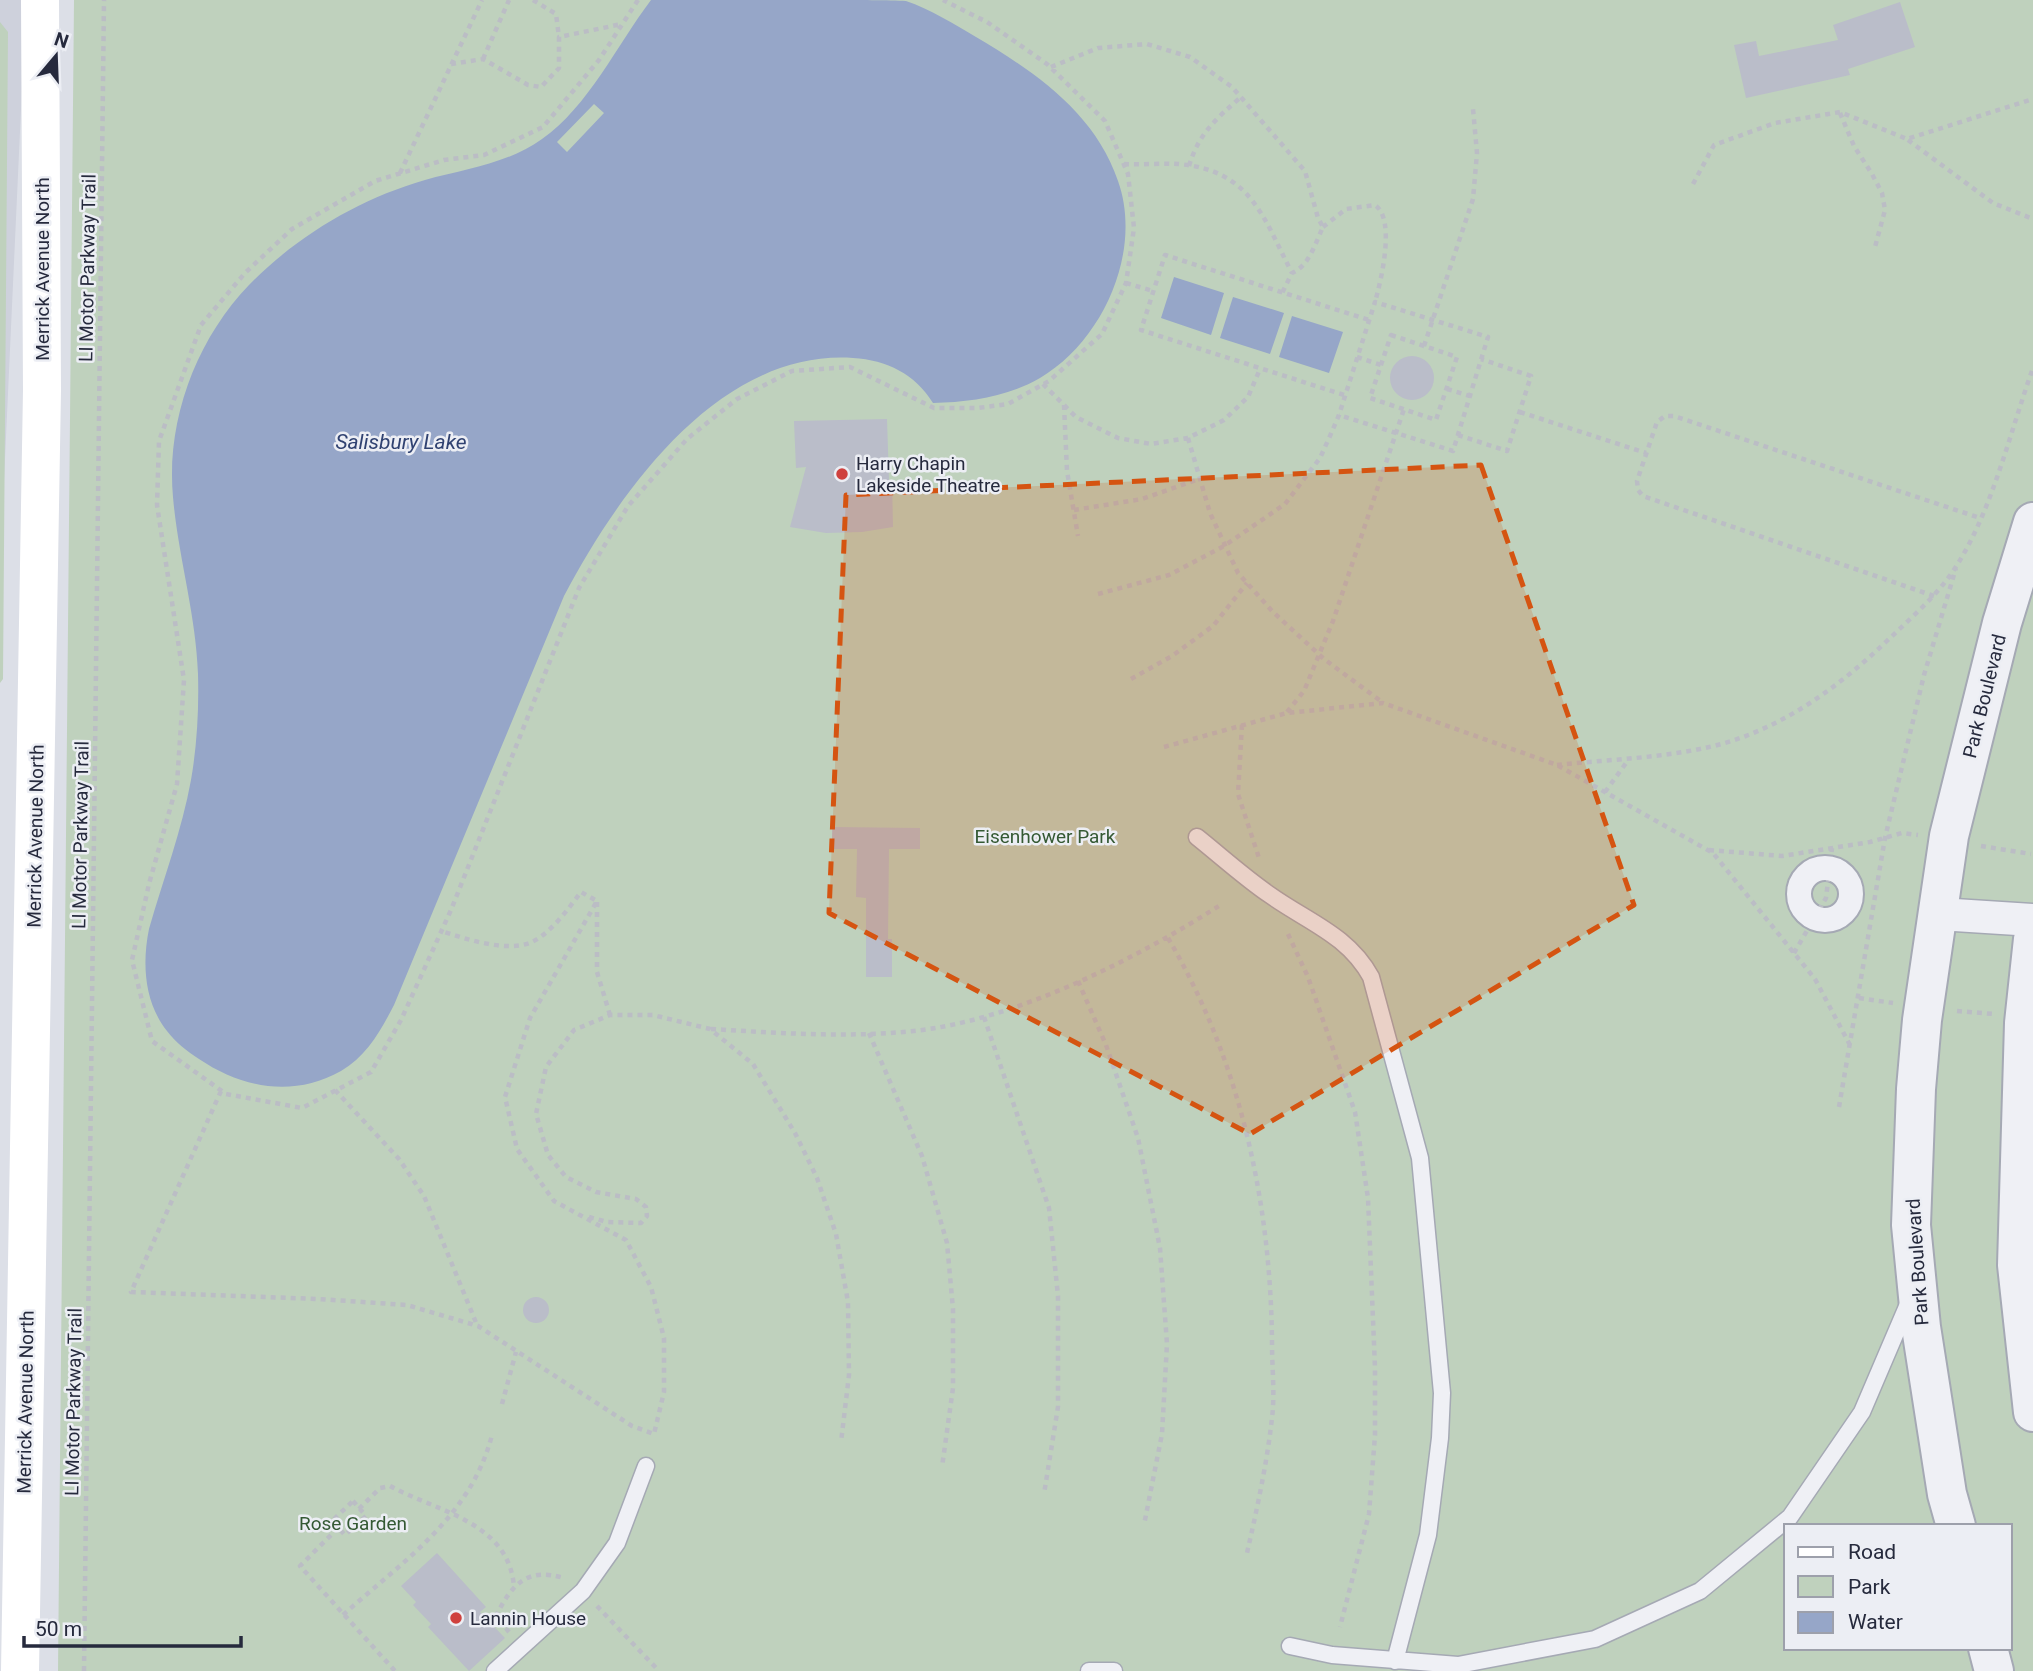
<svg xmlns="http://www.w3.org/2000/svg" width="2033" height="1671" viewBox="0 0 2033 1671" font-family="Roboto,sans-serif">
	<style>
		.built { fill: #ced1dc }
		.green { fill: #bfd1bd; fill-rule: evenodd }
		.water { fill: #96a6c8; fill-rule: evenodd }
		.building { fill: #babdc9 }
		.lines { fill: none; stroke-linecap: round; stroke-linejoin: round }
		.service-casing { stroke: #a5a9b4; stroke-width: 19 }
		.pedestrian-casing { stroke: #a5a9b4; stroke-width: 28 }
		.minor-casing { stroke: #a5a9b4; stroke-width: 35 }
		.tertiary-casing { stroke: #a5a9b4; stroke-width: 42 }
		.path { stroke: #bbbdc5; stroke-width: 4.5; stroke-dasharray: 5 5; stroke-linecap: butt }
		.service { stroke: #eff0f5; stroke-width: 16 }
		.pedestrian { stroke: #eff0f5; stroke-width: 24 }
		.minor { stroke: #eff0f5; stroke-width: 32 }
		.tertiary { stroke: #eff0f5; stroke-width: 38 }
		.secondary { stroke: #fff; stroke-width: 38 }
		.marked { fill: #d55411; fill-opacity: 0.2; stroke: #d55411; stroke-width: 5; stroke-dasharray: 14 9; stroke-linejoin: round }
		.poi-dot { fill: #cf413e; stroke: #eceef4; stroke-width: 2.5 }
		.labels { text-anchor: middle; stroke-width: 5; stroke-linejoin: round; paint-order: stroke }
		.street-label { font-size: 19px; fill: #262a3d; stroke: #eceef4 }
		.poi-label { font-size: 19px; fill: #262a3d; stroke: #eceef4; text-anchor: start }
		.park-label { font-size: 19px; fill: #345933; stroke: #eceef4 }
		.water-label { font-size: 21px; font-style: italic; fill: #304271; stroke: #eceef4 }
	</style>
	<rect width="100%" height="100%" fill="#dcdfe7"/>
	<path class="built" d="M 0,0 L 26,0 L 0,568 Z"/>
	<path class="green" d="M 74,0 L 2033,0 L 2033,1671 L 58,1671 ZM 1786,1526 L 2010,1526 L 2010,1648 L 1786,1648 Z
		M 0,22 L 8,32 L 3,679 L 0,683 Z"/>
	<path class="water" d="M 651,0 C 713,0 775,0 837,0 C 854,0 890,0 906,1 C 930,9 954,24 976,37 C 1035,72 1095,113 1118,181 C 1143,251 1103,341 1040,378 C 1007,397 970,402 933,403 C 915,374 887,360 853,358 C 719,349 619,492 564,596 L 394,1005 C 381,1030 367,1056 341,1071 C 293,1098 242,1088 199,1059 C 187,1051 176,1043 167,1031 C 144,1002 142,963 149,929 C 163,880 182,830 191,780 C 197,746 199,709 198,674 C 196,614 178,556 173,497 C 166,421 196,340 249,285 C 297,236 359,199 425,180 C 465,169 507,164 542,139 C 588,107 617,45 651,0 ZM 594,104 L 604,113 L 567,152 L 557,142 Z
		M 1174,277 L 1224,293 L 1211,335 L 1161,318 Z
		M 1233,297 L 1284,313 L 1270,354 L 1220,338 Z
		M 1292,316 L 1343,332 L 1329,373 L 1279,357 Z"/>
	<path class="building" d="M 1900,2 L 1915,47 L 1848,69 L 1850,75 L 1746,98 L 1734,45 L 1756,41 L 1759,56 L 1838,40 L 1833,25 Z
		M1390 378a22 22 0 1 1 44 0a22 22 0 1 1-44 0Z
		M 887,419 L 889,480 L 892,480 L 893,527 L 862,532 L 826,533 L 790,527 L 806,467 L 796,468 L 794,421 Z
		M 832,827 L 920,828 L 920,849 L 889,849 L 888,939 L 892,939 L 892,977 L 866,977 L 866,898 L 856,897 L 857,849 L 832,849 Z
		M523 1310a13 13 0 1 1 26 0a13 13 0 1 1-26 0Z
		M 437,1553 L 486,1607 L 480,1612 L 505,1638 L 469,1671 L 428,1627 L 431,1624 L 413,1605 L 416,1602 L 401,1586 Z"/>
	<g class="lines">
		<g class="service-casing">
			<path id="service" d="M 1197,837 C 1222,857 1245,878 1270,895 C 1308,922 1348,935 1371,977 L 1420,1158 L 1442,1393 L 1440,1438 L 1428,1535 L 1395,1661
				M 1290,1646 L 1332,1655 L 1458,1665 L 1595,1639 L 1700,1591 L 1790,1517 L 1862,1412 L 1909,1302
				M 495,1671 L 583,1591 L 617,1543 L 646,1466
				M 1089,1671 L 1114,1671"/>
		</g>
		<g class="pedestrian-casing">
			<path id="pedestrian" d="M1799 894a26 26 0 1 1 52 0a26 26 0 1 1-52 0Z"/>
		</g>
		<g class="minor-casing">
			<path id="minor" d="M 1939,914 L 2033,920"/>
		</g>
		<g class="tertiary-casing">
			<path id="tertiary" d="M 2033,939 L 2024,1023 L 2017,1265 L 2033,1412
				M 1956,1526 L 1947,1494 L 1921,1327 L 1911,1225 L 1916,1089 L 1922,1020 L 1949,836 L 2002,623 L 2033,522
				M 1988,1648 L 1994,1671"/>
		</g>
		<path class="path" d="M 533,0 L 556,14 L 559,37
			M 638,0 L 599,60 L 543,127 L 484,155 L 444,160 L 375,181 L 292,229 L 245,273 L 201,325 L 159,441 L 157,505 L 184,680 L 177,784 L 149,884 L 132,960 L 152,1041 L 226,1094 L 302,1108 L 371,1072 L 401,1020 L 451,910 L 579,588 L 628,506 L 687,439 L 737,399 L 792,371 L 850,367 L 934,408 L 978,408 L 1008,404 L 1049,381 L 1102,334 L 1126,283 L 1134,228 L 1128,174 L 1105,121 L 1047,64 L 987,22 L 943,0
			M 483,59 L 509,0
			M 451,64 L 483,59 L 528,85 L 541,87 L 559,68 L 559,37 L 622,24
			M 1051,67 L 1098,48 L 1147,44 L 1190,57 L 1232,87 L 1305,171 L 1318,218 L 1323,227 C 1315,244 1309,266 1292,273 L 1282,293
			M 1840,113 L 1854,146 L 1872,174 L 1882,193 L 1885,210 L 1875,247
			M 1908,140 L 1993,203 L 2033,219
			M 1124,164 C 1142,165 1161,163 1178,164 C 1251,170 1263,217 1292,273
			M 1189,166 C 1199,133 1216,119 1241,97
			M 400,173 L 482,0
			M 1693,184 L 1714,145 L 1775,123 L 1840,112 L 1907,139 L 2033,99
			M 1323,227 L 1346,209 L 1375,205 C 1396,219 1381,281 1375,302
			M 1126,283 L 1153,291
			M 1391,335 L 1457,357 L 1436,420 L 1370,398 Z
			M 1424,346 L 1473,199 L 1477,153 L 1473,109
			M 1357,357 L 1381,365
			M 1043,384 L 1076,417 L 1118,438 L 1151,444 L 1188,438 L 1224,420 L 1248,397 L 1260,369
			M 1447,389 L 1470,396
			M 1344,395 L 1141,330 L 1165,255 L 1369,320
			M 1064,405 L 1067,471 L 1078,536
			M 1520,412 L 1646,453
			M 1458,435 L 1507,451 L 1531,376 L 1481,359
			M 1188,438 L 1210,513 L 1238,573 L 1273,612 L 1324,659 L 1382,702
			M 1074,510 L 1142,499 L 1199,479
			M 1098,594 L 1169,575 L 1224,546 L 1285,504 L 1320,458 L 1330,436 L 1339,415 L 1375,302 L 1488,337 L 1453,451 L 1339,415
			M 1934,596 L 1643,496 L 1638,490 L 1637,481 L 1657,422 L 1665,416 L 1674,416 L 1980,518
			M 1131,679 L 1172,656 L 1213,626 L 1247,583
			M 1287,712 L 1304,691 L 1333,621 L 1404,409
			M 1242,725 L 1238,794 L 1260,861
			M 1164,747 L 1287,713 L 1383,703 L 1557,765 L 1713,853 L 1815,979 L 1851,1047
			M 1557,765 C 1613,759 1671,758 1725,743 C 1789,724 1842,684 1889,639 C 1913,616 1939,594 1957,565 C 1993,508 2010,432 2033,368
			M 1605,792 L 1629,759
			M 1981,846 L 2031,854
			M 1709,850 L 1782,856 L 1870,842 L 1902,833 L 1918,835
			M 597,902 L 597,972 L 610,1015
			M 1288,934 L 1308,977 L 1355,1112 L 1368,1198 L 1375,1368 L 1375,1435 L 1369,1514 L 1340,1627
			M 1168,938 C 1240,1060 1271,1203 1272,1344 C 1272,1368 1275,1394 1272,1418 C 1267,1463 1257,1509 1247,1553
			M 1794,953 L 1826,898 L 1832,848
			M 1078,981 L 1106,1045 L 1138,1138 L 1160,1248 L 1167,1344 L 1162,1434 L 1144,1525
			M 1859,998 L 1893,1003
			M 1957,1011 L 1994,1014
			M 984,1017 L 1049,1208 L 1058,1296 L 1058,1407 L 1044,1494
			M 711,1029 C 779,1033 846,1038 914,1031 C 1016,1020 1136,959 1222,904
			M 869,1033 L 922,1156 L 947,1243 L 953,1309 L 953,1388 L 942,1467
			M 335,1090 L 399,1159 L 424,1196 L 477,1325
			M 221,1091 L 131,1292 L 318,1299 L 407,1305 L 478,1326 L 632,1426 L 654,1434 L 664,1392 L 664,1338 L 651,1287 L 626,1240 L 554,1201 L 517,1149 L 505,1097 L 530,1018 L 597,901 L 581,892 C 568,909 552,932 532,942 C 507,953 466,939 441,931
			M 1839,1107 L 1885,838 L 1924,675 L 1956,568
			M 589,1217 L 607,1222 L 641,1223 L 647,1216 L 646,1207 L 636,1199 L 596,1192 L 566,1177 L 548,1155 L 536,1114 L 546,1067 L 574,1030 L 610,1015 L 653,1015 L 710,1029 L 753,1064 L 795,1133 L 817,1178 L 836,1234 L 848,1302 L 849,1375 L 841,1442
			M 502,1404 L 516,1352
			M 353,1501 L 366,1516 L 345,1535 L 332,1521 Z
			M 359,1509 L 380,1488 L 390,1486 C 438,1512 509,1522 514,1587
			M 338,1528 L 300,1566 L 395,1671
			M 597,1606 L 659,1671
			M 343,1615 C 403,1561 471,1517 492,1435
			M 509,1632 L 496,1616 C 512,1584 527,1567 564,1578
			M 84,1671 L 104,0"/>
		<use href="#service" class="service"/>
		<use href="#pedestrian" class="pedestrian"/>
		<use href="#minor" class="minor"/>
		<use href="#tertiary" class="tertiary"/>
		<path class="secondary" d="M 20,1671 L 42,390 L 40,0"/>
	</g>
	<path class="marked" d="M 1481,465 L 1634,905 L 1250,1134 L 829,913 L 846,495 Z"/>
	<g class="poi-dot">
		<circle cx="842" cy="474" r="7"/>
		<circle cx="456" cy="1618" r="7"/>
	</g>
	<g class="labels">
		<g class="street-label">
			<text transform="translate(87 268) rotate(-89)" y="7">LI Motor Parkway Trail</text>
			<text transform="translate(42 269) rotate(-90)" y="7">Merrick Avenue North</text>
			<text transform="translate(1984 696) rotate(-76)" y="7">Park Boulevard</text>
			<text transform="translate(80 835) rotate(-89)" y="7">LI Motor Parkway Trail</text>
			<text transform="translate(35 836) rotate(-89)" y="7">Merrick Avenue North</text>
			<text transform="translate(1917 1262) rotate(-94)" y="7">Park Boulevard</text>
			<text transform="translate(25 1402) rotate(-89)" y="7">Merrick Avenue North</text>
			<text transform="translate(73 1402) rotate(-89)" y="7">LI Motor Parkway Trail</text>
		</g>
		<g class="poi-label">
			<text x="856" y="470">Harry Chapin<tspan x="856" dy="22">Lakeside Theatre</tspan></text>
			<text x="470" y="1625">Lannin House</text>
		</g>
		<g class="park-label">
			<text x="1045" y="843">Eisenhower Park</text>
			<text x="353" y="1530">Rose Garden</text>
		</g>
		<g class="water-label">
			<text x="401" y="449">Salisbury Lake</text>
		</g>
	</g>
	<rect x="1784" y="1524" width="228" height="126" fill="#eceef4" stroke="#9da0ab" stroke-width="2"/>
	<rect x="1798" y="1547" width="35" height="10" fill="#ffffff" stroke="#9da0ab" stroke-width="2"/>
	<text x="1848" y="1559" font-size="21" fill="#262a3d">Road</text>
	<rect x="1798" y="1576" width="35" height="21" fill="#bfd1bd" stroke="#9da0ab" stroke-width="2"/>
	<text x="1848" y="1594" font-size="21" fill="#262a3d">Park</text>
	<rect x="1798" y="1612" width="35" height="21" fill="#96a6c8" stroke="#9da0ab" stroke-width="2"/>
	<text x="1848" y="1629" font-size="21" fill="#262a3d">Water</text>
	<g transform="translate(56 56) rotate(19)" stroke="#eceef4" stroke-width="5" paint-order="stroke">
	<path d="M0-5L12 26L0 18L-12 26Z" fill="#262a3d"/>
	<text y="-10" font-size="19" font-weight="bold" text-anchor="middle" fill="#262a3d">N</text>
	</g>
	<path d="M24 1636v10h217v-10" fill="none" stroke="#262a3d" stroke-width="3.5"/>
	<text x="35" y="1636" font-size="21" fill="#262a3d" stroke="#eceef4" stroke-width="5" paint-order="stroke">50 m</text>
</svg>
